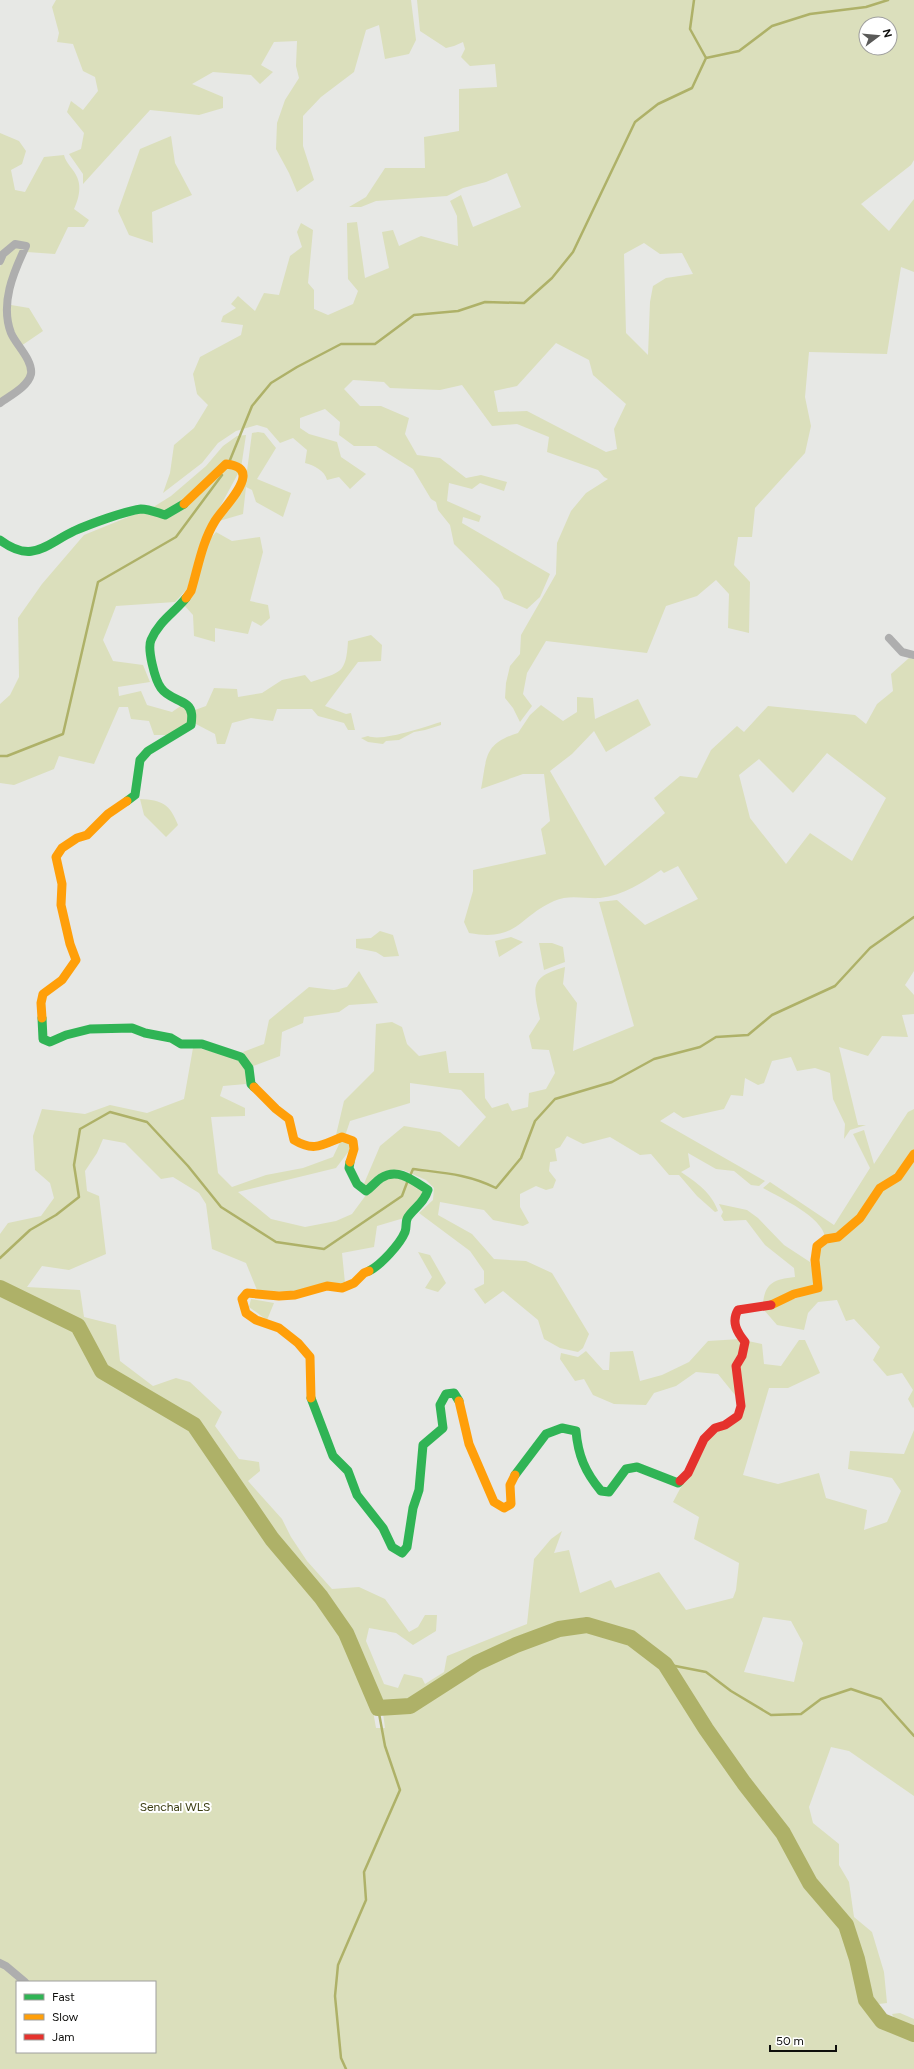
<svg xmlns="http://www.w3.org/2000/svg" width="914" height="2069" viewBox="0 0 914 2069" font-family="Figtree,sans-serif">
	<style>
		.green { fill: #dbdfbc; fill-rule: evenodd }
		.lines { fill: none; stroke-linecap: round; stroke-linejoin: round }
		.stream { stroke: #aeb168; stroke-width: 2.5 }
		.river { stroke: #aeb168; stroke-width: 16 }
		.street { stroke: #aeaeae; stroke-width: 8 }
		.fast { stroke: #30b455; stroke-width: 9 }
		.slow { stroke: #ff9f0a; stroke-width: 9 }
		.jam { stroke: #e5322d; stroke-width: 9 }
		.labels { text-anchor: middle; stroke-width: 4; stroke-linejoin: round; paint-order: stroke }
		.park-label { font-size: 12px; fill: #3a3c11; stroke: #fff }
	</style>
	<rect width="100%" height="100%" fill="#e7e8e5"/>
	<path class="green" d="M 56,0 L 411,0 L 416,40 L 409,54 L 385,59 L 379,25 L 366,30 L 354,72 L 321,97 L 303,116 L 303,146 L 314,180 L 297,192 L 289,173 L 276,149 L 277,123 L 285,100 L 299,78 L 296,66 L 297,41 L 274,42 L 261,65 L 273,72 L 260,84 L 251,75 L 213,72 L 192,84 L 223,97 L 223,108 L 199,115 L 150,110 L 83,184 L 83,174 L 69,154 L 81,149 L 84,133 L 67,112 L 71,101 L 83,110 L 98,91 L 95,77 L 83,71 L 73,44 L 57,42 L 59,33 L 52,7 Z
		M 417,0 L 914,0 L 914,160 L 911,165 L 861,204 L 889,231 L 914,199 L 914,272 L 901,267 L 887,354 L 809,352 L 805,397 L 811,426 L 805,453 L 755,508 L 752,537 L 738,537 L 734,565 L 750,582 L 749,633 L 728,628 L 729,594 L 716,580 L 697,596 L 666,606 L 647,653 L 546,641 L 527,673 L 523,694 L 532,706 L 520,722 L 513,708 L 505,698 L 506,683 L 510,666 L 520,654 L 521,635 L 556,574 L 557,543 L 571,511 L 586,493 L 608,479 L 604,477 L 598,470 L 547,452 L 549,437 L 517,424 L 492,426 L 462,385 L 440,390 L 390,388 L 384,382 L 353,380 L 344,389 L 360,406 L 381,406 L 409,418 L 405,434 L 417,455 L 440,458 L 466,478 L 481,475 L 507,482 L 504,491 L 480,483 L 472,489 L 449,483 L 447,501 L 481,516 L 479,522 L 463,517 L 462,523 L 550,574 L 540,597 L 527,609 L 504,599 L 499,588 L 454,544 L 450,525 L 438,510 L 436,502 L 431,499 L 413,469 L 376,446 L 354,446 L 339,435 L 340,422 L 325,409 L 300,418 L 300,428 L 309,434 L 337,442 L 341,457 L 366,474 L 350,489 L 339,477 L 327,480 C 325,471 314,465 305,463 L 307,450 L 293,438 L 280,443 L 267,428 L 257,425 L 236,431 L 218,443 L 202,463 L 163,493 L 170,473 L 174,445 L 194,428 L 208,405 L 197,394 L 193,374 L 200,357 L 241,335 L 243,325 L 221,322 L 223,316 L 236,308 L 231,304 L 238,296 L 255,311 L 264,293 L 279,295 L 290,256 L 302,247 L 297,232 L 301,223 L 313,230 L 308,283 L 314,290 L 314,309 L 328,315 L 353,304 L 358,291 L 348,279 L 347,223 L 357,222 L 365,278 L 389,268 L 382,232 L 393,230 L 399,246 L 421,236 L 458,246 L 457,216 L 450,201 L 461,195 L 473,227 L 521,207 L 507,173 L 486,182 L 463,188 L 447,196 L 376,201 L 361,207 L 349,207 L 366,197 L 385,168 L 425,168 L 424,137 L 459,131 L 459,89 L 497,87 L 495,64 L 470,66 L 461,57 L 465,49 L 463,42 L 454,46 L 446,48 L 420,31 ZM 866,24 L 890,24 L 890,48 L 866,48 ZM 644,243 L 660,254 L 682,253 L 693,274 L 666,278 L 653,286 L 650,302 L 648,355 L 626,333 L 624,254 ZM 556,343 L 589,360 L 593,375 L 626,404 L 614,429 L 617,449 L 606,452 L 527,411 L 498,412 L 494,391 L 517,386 Z
		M 0,133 L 19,141 L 26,151 L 22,164 L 11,170 L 15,190 L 25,192 L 44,157 L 64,155 C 66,164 74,169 77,177 C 82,188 78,200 74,209 L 89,220 L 84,227 L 68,227 L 55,254 L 27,252 L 14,242 L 0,254 Z
		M 171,136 L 175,163 L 192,195 L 152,212 L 153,243 L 129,235 L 118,211 L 140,149 Z
		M 15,246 L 23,247 C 10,275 0,303 9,333 C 15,347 26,358 30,374 L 25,381 L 0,400 L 0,267 L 5,254 Z
		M 11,305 L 29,308 L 43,331 L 21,346 C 13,332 4,320 11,305 Z
		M 258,432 L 264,433 L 276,448 L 257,479 L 291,493 L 283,517 L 256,502 L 252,490 L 246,487 L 243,514 L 219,521 L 247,471 L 252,433 Z
		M 246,435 L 241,468 L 201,542 L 187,589 L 175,602 L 116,606 L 103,640 L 113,661 L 143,665 L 150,682 L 118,687 L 119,696 L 141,691 L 147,705 L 172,712 L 182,705 L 189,713 L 188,724 L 173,735 L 154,735 L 149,721 L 131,719 L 128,707 L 119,707 L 94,764 L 59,756 L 54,769 L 14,785 L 0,783 L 0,704 L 10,695 L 19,677 L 18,618 L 42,584 L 84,535 L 155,506 L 171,496 L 206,466 L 223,446 L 237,436 Z
		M 216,532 L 232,541 L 260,537 L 263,552 L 250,601 L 268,605 L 270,618 L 261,626 L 252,621 L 248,634 L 215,628 L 215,642 L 194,636 L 193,615 L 183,604 L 207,543 Z
		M 371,635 L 382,645 L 381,661 L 358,662 L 325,706 L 346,714 L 351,713 L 355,730 L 348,730 L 344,723 L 318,716 L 312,709 L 277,709 L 273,721 L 251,718 L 232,723 L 225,744 L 217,744 L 215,734 L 194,723 L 195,710 L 206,706 L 214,688 L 237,689 L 238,697 L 262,693 L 282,680 L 305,675 L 311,682 C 341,672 346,674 348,641 Z
		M 909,658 L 914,659 L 914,971 L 905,985 L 914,995 L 914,1014 L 902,1015 L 908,1037 L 882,1036 L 868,1056 L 839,1047 L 858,1125 L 866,1125 L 850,1130 L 844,1139 L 845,1124 L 833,1099 L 830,1073 L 815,1068 L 797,1071 L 791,1057 L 772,1061 L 764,1083 L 758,1085 L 745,1078 L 743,1096 L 731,1095 L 724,1109 L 683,1118 L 674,1112 L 660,1121 L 765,1181 L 759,1186 L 751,1185 L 734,1171 L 716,1169 L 688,1153 L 690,1167 L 681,1172 C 697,1183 711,1192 718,1211 L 715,1212 L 697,1196 L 679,1175 L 669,1175 L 651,1154 L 640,1155 L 610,1137 L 583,1144 L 567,1136 L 560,1147 L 555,1149 L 557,1161 L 550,1162 L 549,1171 L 556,1180 L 553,1188 L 546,1190 L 536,1186 L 520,1194 L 520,1207 L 529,1223 L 523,1226 L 493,1220 L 484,1210 L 440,1202 L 438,1215 L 472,1234 L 494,1259 L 526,1261 L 552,1273 L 589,1334 L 583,1348 L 578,1352 L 560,1348 L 544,1339 L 538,1320 L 503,1291 L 485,1304 L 474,1289 L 484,1284 L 484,1271 L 470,1251 L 419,1213 L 433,1200 L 434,1188 L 426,1180 L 403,1170 L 363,1186 L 380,1146 L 404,1126 L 440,1132 L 459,1147 L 486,1117 L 461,1090 L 410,1083 L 410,1103 L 350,1121 L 346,1133 L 336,1135 L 344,1101 L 374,1071 L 376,1024 L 392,1022 L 402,1027 L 407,1044 L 419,1056 L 446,1051 L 449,1073 L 484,1073 L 485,1098 L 492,1108 L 508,1103 L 512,1111 L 528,1107 L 529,1093 L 546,1089 L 555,1073 L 549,1050 L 532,1049 L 529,1036 L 540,1019 C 533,987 529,977 565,967 L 563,984 L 577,1003 L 573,1051 L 634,1026 L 599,902 L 617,900 L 645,925 L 698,899 L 678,866 L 664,873 L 661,870 C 642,883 624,895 600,898 C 585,899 569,894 554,901 C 518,917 518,942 469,933 L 464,922 L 473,891 L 473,870 L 546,854 L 541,829 L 550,821 L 544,774 L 523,774 L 481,789 C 487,758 483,744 518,733 L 530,715 L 541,705 L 563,721 L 577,712 L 577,697 L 593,698 L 595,719 L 638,699 L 651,725 L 606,752 L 594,731 L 572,754 L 550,771 L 605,866 L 665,813 L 654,798 L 680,776 L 697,778 L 711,750 L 737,726 L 744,732 L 768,706 L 855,715 L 866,724 L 877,704 L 893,691 L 891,674 ZM 827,753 L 886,798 L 852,861 L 810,833 L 786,864 L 750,818 L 739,775 L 759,759 L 793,793 Z
		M 441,722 L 441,725 L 425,730 L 414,732 L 399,740 L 386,741 L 383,744 L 368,742 L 361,738 L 368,736 C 382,742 424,727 441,722 Z
		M 140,799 C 162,800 170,804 178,825 L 166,837 L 144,815 Z
		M 380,931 L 393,935 L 399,956 L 384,957 L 376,952 L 356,948 L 356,939 L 371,938 Z
		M 511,937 L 523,942 L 499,957 L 495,941 Z
		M 539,943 L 552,943 L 563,947 L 565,962 L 544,970 Z
		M 359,971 L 378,1003 L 349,1005 L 339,1012 L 304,1017 L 303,1023 L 282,1032 L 280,1056 L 253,1066 L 243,1052 L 264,1044 L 269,1020 L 309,987 L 334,990 L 347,987 Z
		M 193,1048 L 202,1049 L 239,1059 L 246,1071 L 246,1084 L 223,1086 L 220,1096 L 245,1108 L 245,1116 L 211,1117 L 218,1173 L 232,1187 L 266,1175 L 303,1168 L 333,1157 L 341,1140 L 350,1142 L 349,1151 L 336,1168 L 238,1192 L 271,1219 L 305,1227 L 336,1221 L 352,1214 L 366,1195 L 383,1180 L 399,1176 L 424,1192 L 404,1218 L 377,1226 L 374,1247 L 342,1253 L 345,1283 L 294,1292 L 257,1290 L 246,1263 L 212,1249 L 206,1204 L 199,1193 L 173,1177 L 161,1179 L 125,1143 L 103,1139 L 97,1153 L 85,1171 L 87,1191 L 99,1196 L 106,1254 L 69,1270 L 42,1266 L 27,1287 L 80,1290 L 84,1317 L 116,1325 L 120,1361 L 153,1386 L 176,1378 L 190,1382 L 222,1412 L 215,1426 L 239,1459 L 259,1462 L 260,1471 L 248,1481 L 282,1519 L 291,1537 L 307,1561 L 332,1589 L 359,1587 L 385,1599 L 409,1632 L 418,1627 L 425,1615 L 437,1615 L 436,1631 L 413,1645 L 396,1633 L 369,1628 L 366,1641 L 384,1684 L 398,1688 L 404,1674 L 422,1678 L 425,1684 L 444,1672 L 447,1656 L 527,1624 L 534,1559 L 551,1539 L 562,1531 L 554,1553 L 569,1550 L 580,1593 L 611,1580 L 615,1588 L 659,1572 L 686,1610 L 733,1598 L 736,1590 L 739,1563 L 694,1539 L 699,1517 L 673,1502 L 706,1440 L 739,1416 L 739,1366 L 748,1341 L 762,1344 L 764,1364 L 781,1366 L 799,1340 L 805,1340 L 820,1373 L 788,1388 L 769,1388 L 743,1475 L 778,1484 L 819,1473 L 826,1498 L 867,1510 L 864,1530 L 887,1522 L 901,1491 L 892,1478 L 848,1469 L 850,1451 L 904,1454 L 914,1430 L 914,1796 L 849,1751 L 831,1747 L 809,1807 L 813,1823 L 839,1844 L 839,1865 L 849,1882 L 854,1917 L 872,1932 L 884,1972 L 887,2003 L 879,2004 L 868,1991 L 860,1956 L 849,1923 L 813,1879 L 787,1830 L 747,1780 L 666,1660 L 634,1636 L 585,1617 L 566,1621 L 475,1661 L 410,1704 L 380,1705 L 348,1631 L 323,1596 L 274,1537 L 196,1423 L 105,1369 L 79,1324 L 0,1285 L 0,1234 L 8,1223 L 41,1216 L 54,1198 L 50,1183 L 35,1170 L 33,1136 L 42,1109 L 85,1114 L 110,1105 L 147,1113 L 184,1099 ZM 763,1617 L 791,1621 L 803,1643 L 794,1682 L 744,1672 Z
		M 914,1109 L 914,1151 L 848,1229 L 825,1237 C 822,1217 781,1198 763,1188 L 770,1182 L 834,1225 L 870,1168 L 853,1134 L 864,1130 L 874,1164 L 908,1112 Z
		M 914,1160 L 914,1407 L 913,1408 L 908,1399 L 913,1390 L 902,1373 L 887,1376 L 873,1360 L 880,1347 L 854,1319 L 846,1321 L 837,1300 L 818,1302 L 808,1313 L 804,1330 L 777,1325 L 764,1310 L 818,1290 L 820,1246 L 841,1237 L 882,1189 Z
		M 719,1204 L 747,1210 L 758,1218 L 784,1245 L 810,1262 L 816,1286 L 763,1306 C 764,1283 774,1279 795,1277 L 794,1268 L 765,1245 L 746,1220 L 724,1221 L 721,1216 L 723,1212 Z
		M 418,1252 L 430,1255 L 446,1283 L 438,1292 L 425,1288 L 432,1277 Z
		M 0,1294 L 76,1329 L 99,1374 L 191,1428 L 270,1542 L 319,1599 L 342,1636 L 373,1711 L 376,1728 L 385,1728 L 383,1713 L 412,1711 L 479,1667 L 518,1647 L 561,1631 L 587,1627 L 630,1641 L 663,1667 L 703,1732 L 781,1837 L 807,1885 L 843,1928 L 854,1959 L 862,2001 L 880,2025 L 914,2039 L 914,2069 L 0,2069 ZM 17,1982 L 155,1982 L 155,2052 L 17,2052 Z
		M 251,1299 L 274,1303 L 267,1320 L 249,1307 Z
		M 740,1339 L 739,1400 L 718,1374 L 696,1372 L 676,1386 L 654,1393 L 646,1405 L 614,1404 L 593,1395 L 584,1379 L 575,1381 L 560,1359 L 561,1353 L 578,1357 L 586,1351 L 603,1370 L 609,1370 L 610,1352 L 633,1351 L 640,1381 L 662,1375 L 689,1362 L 708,1341 Z
		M 900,2013 L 914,2019 L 914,2031 L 897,2024 L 892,2014 Z"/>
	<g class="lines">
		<path class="stream" d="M 706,58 L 739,51 L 772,26 L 810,14 L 866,7 L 888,0
			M 230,460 L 252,406 L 271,383 L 297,367 L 341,344 L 375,344 L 414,315 L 458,311 L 485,302 L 524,303 L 552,278 L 573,252 L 635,122 L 658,104 L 692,88 L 706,58 L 690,29 L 694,0
			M 0,756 L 7,756 L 63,734 L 98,582 L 176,537 L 222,475
			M 410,1176 L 413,1169 C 444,1173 468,1174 496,1188 L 521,1158 L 535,1121 L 555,1099 L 612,1082 L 654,1059 L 700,1047 L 716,1037 L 748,1035 L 772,1015 L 835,986 L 870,948 L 914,917
			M 0,1258 L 30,1230 L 56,1215 L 79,1197 L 74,1165 L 80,1129 L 110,1112 L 147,1122 L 188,1166 L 221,1207 L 276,1242 L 324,1249 L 402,1196 L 408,1180
			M 665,1664 L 706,1672 L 731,1691 L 771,1715 L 801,1714 L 821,1699 L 851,1689 L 881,1699 L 914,1736
			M 346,2069 L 341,2058 L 335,1996 L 338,1965 L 366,1900 L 364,1872 L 400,1790 L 385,1746 L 378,1708"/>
		<path class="river" d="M 0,1288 L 78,1326 L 102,1371 L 194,1425 L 272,1539 L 321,1597 L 346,1633 L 378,1708 L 410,1706 L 477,1663 L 516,1645 L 559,1629 L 587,1625 L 631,1638 L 665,1664 L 706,1729 L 744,1783 L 783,1833 L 810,1883 L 846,1925 L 857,1959 L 866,2000 L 882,2021 L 914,2034"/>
		<path class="street" d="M 0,261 L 3,254 L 15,244 L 26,246 C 13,273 0,304 11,333 C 16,345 33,360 31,374 C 28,387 9,396 0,403
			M 889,638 L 902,652 L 914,655
			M 0,1963 L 6,1966 L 25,1982"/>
		<path class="fast" d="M 0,540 C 32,564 45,545 74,531 C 90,524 125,511 141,509 C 149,509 158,513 165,515 L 184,504
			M 127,801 L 135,795 L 140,760 L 148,751 L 191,725 C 192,718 193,710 187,705 C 179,699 167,697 161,688 C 155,680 147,649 151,640 C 159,621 174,613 186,598
			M 42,1018 L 43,1039 L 50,1042 L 66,1035 L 90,1029 L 132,1028 L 145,1033 L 171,1038 L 181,1044 L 202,1044 L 241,1057 L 249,1068 L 251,1084 L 254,1087
			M 350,1162 L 349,1168 L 357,1184 L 366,1191 C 372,1187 375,1182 381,1178 C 398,1167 414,1181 428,1190 C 424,1203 415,1207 408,1217 C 405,1221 407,1227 405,1232 C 400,1244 381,1265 369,1271
			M 311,1398 L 333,1456 L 348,1471 L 357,1495 L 383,1528 L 392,1547 L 402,1553 L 407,1547 L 413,1508 L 419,1490 L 423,1445 L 443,1428 L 440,1405 L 446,1394 L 454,1393 L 459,1401
			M 515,1475 L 546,1434 L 562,1428 L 576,1431 C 578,1455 585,1472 601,1491 L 609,1492 L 626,1469 L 637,1467 L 678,1483 L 680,1481"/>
		<path class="slow" d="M 184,504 L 226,464 C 234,465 244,467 243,477 C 242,490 222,510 215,521 C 202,542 198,568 191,591 L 186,598
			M 42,1018 L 41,1003 L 43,994 L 62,980 L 76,960 L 70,944 L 61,905 L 62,884 L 56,857 L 62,848 L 77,838 L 87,835 L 108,814 L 127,801
			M 254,1087 L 276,1109 L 289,1119 L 294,1140 C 314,1152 322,1145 342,1137 L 353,1141 L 354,1149 L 350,1162
			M 771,1305 L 794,1294 L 818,1288 L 815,1260 L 817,1246 L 826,1239 L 838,1237 L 860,1218 L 880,1188 L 898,1177 L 914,1154
			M 311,1398 L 310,1357 L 298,1343 L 279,1328 L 256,1320 L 246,1313 L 242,1299 L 247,1293 L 279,1296 L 295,1295 L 327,1286 L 342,1288 L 354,1283 L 364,1273 L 369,1271
			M 459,1401 L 469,1444 L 494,1502 L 504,1508 L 511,1504 L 510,1485 L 515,1475"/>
		<path class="jam" d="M 680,1481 L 688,1473 L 704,1439 L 715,1428 L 725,1425 L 738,1416 L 741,1406 L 736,1366 L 742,1356 L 745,1342 C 737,1332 731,1322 738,1310 L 771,1305"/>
	</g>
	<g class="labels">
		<g class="park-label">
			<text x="175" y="1811">Senchal WLS</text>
		</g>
	</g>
	<rect x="16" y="1981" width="140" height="72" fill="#ffffff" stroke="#9f9f9e"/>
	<rect x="24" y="1994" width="20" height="6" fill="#30b455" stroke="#9f9f9e"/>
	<text x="52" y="2001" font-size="12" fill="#0e0e0c">Fast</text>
	<rect x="24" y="2014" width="20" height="6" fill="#ff9f0a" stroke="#9f9f9e"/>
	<text x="52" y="2021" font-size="12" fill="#0e0e0c">Slow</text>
	<rect x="24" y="2034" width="20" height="6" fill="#e5322d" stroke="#9f9f9e"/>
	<text x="52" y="2041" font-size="12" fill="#0e0e0c">Jam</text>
	<g transform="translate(878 36) rotate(74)"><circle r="19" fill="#ffffff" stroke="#9f9f9e"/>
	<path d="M0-3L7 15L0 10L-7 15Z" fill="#5a5a58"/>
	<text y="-6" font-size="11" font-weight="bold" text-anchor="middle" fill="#0e0e0c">N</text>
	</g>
	<path d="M770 2045v6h66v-6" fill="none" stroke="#0e0e0c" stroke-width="2"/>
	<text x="776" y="2045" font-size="12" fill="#0e0e0c" stroke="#ffffff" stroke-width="3" paint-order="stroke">50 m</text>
</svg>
